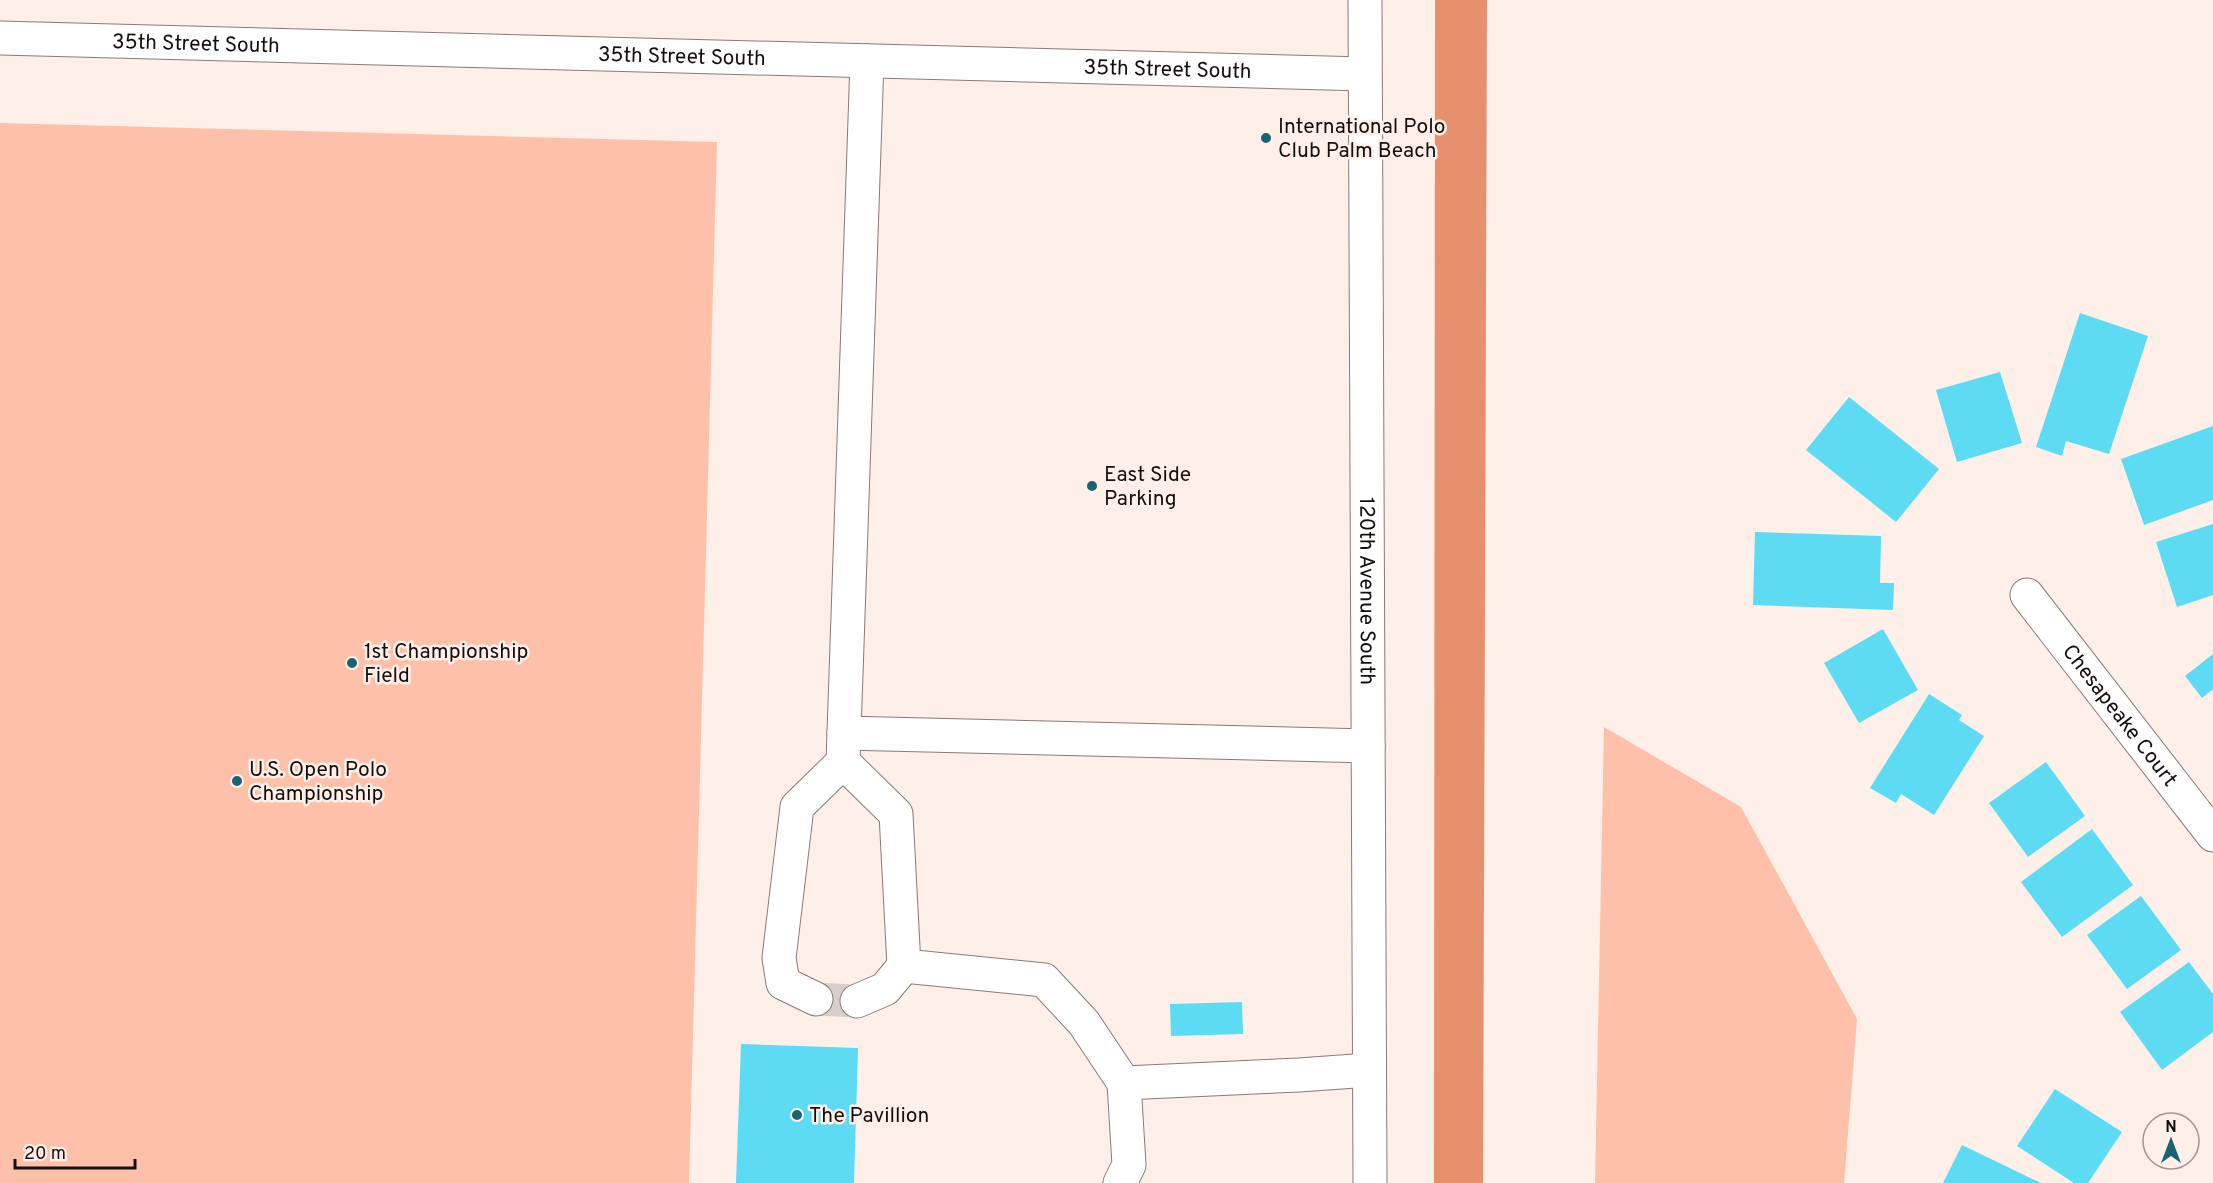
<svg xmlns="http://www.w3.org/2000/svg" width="2213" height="1183" viewBox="0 0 2213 1183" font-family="Overpass,sans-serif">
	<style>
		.green { fill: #fec0a8 }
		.water { fill: #e7906e }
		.building { fill: #5cdbf3 }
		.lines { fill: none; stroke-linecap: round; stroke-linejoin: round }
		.minor-tunnel { stroke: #dbcdc8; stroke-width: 33; stroke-dasharray: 33 16; stroke-linecap: butt }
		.minor-casing { stroke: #887b76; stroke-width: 35 }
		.minor { stroke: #fff; stroke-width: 33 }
		.poi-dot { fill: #1a6471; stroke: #feefe9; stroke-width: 2 }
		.labels { text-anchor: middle; stroke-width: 5; stroke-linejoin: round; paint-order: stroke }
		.street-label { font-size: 21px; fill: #140f0d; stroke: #feefe9 }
		.poi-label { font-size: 21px; fill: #140f0d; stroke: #feefe9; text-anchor: start }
	</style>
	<rect width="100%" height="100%" fill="#feefe9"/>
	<path class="green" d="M 0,123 L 717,142 L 689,1183 L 0,1183 Z
		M 1604,727 L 1741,807 L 1857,1019 L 1844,1183 L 1595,1183 Z"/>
	<path class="water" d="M 1435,0 L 1487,0 L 1483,1183 L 1434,1183 Z"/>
	<path class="building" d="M 2080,313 L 2148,336 L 2109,454 L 2066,441 L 2062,456 L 2036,447 Z
		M 2000,372 L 2022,443 L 1957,462 L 1936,390 Z
		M 1849,397 L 1939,469 L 1896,522 L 1806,450 Z
		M 2213,426 L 2213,500 L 2144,525 L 2121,459 Z
		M 2213,524 L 2213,595 L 2177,607 L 2156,542 Z
		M 1755,532 L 1881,536 L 1880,583 L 1894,583 L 1893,610 L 1753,605 Z
		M 1883,629 L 1918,690 L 1859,723 L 1824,663 Z
		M 2213,654 L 2213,689 L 2202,698 L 2185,676 Z
		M 1929,694 L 1962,715 L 1959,720 L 1984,736 L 1934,815 L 1901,794 L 1896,803 L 1870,788 Z
		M 2046,762 L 2085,816 L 2028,857 L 1989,803 Z
		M 2092,829 L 2133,885 L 2062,937 L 2021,882 Z
		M 2141,896 L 2181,950 L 2127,989 L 2087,935 Z
		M 2189,962 L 2213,994 L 2213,1032 L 2162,1070 L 2120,1012 Z
		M 1242,1002 L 1243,1034 L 1171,1036 L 1170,1004 Z
		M 741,1044 L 858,1048 L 854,1183 L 736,1183 Z
		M 2055,1089 L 2122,1132 L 2088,1183 L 2074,1183 L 2017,1146 Z
		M 1962,1145 L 2041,1183 L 1943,1183 Z"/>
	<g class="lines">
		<path class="minor-tunnel" d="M 816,999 L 857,1001"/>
		<g class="minor-casing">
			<g id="minor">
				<path id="s1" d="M 1365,0 L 1370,1183"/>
				<path id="s2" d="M 0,38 L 1365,74"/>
				<path id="s3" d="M 2027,595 L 2213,835"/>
				<path d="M 844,733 L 1368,746"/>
				<path d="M 843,762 L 896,814 L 904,966 L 885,989 L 857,1001"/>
				<path d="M 904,966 L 1044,980 L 1084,1023 L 1124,1083"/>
				<path d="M 816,999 L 783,983 L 779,958 L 797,807 L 843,762 L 867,61"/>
				<path d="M 1120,1183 L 1129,1165 L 1124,1083 L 1299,1075 L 1369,1070"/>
			</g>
		</g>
		<use href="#minor" class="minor"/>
	</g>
	<g class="poi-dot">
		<circle cx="1266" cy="138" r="6"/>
		<circle cx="1092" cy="486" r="6"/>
		<circle cx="352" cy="663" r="6"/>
		<circle cx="237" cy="781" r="6"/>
		<circle cx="797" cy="1115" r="6"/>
	</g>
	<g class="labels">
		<g class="street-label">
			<text dy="7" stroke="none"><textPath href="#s2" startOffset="196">35th Street South</textPath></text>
			<text dy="7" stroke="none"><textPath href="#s2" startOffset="682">35th Street South</textPath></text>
			<text dy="7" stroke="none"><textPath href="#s2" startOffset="1168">35th Street South</textPath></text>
			<text dy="7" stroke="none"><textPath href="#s1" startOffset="591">120th Avenue South</textPath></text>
			<text dy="7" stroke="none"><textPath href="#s3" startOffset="152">Chesapeake Court</textPath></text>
		</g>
		<g class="poi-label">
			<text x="1278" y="133">International Polo<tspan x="1278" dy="24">Club Palm Beach</tspan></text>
			<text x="1104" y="481">East Side<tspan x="1104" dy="24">Parking</tspan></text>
			<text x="364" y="658">1st Championship<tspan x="364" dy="24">Field</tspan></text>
			<text x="249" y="776">U.S. Open Polo<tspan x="249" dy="24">Championship</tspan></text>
			<text x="809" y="1122">The Pavillion</text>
		</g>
	</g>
	<g transform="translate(2171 1141)"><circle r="28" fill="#feefe9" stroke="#a09591" stroke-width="1.5"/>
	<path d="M0-4.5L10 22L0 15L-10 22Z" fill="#1a6471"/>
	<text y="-9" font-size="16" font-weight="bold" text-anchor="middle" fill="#140f0d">N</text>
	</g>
	<path d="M15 1159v9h120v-9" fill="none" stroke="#140f0d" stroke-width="3"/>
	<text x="24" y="1159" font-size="18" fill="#140f0d" stroke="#feefe9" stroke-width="4.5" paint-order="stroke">20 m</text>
</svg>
